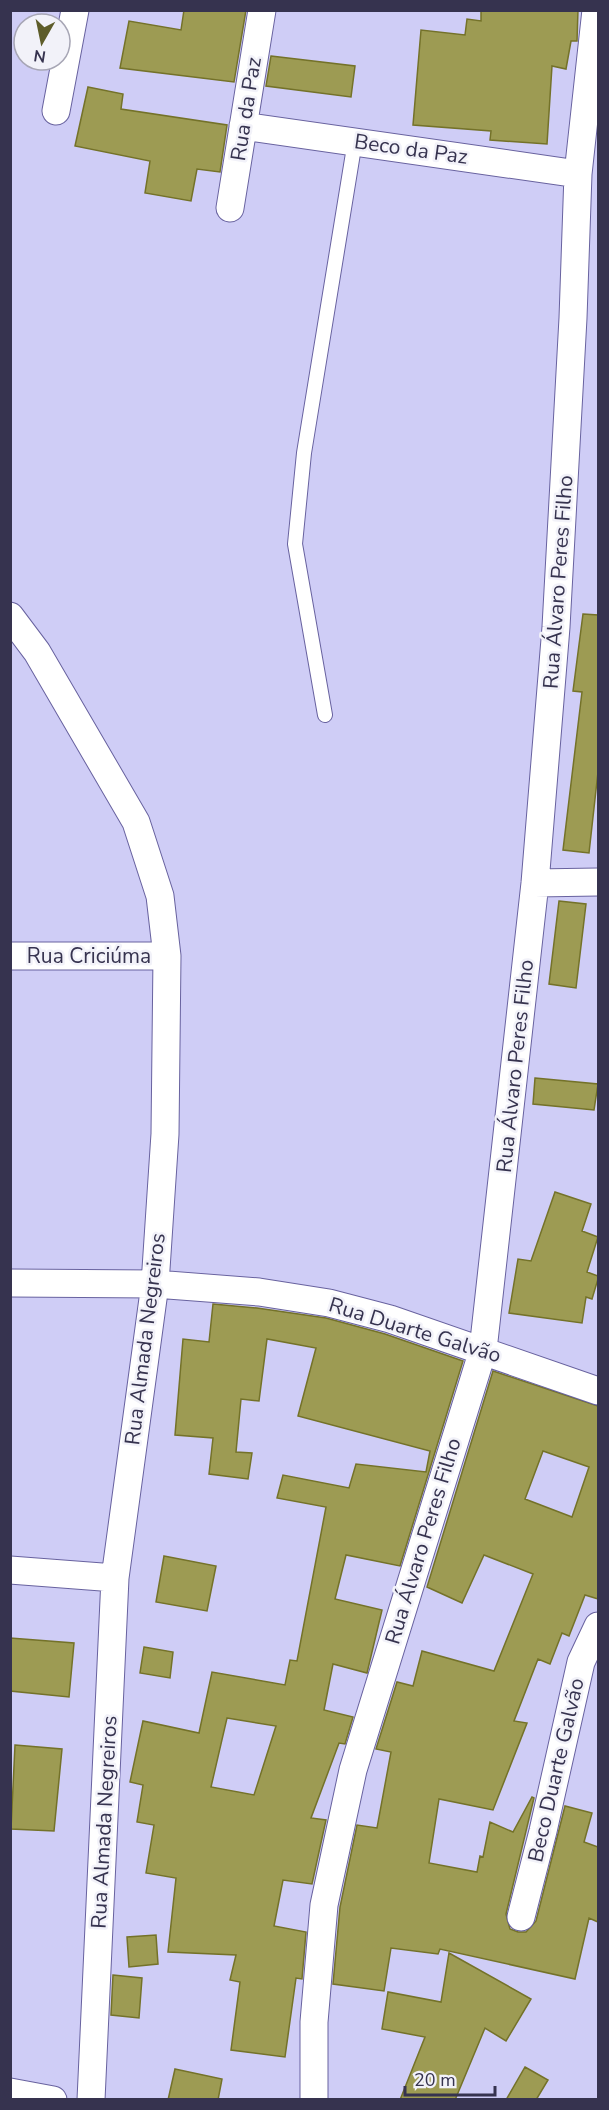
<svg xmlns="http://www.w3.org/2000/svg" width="609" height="2110" viewBox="0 0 609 2110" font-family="'Nunito Sans',sans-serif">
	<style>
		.building { fill: #9d9b53; stroke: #747229; stroke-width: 1.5; fill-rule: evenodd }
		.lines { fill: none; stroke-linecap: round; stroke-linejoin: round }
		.service-casing { stroke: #68629f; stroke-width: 16 }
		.minor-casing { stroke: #68629f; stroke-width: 29 }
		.service { stroke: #fff; stroke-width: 14 }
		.minor { stroke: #fff; stroke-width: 27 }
		.labels { text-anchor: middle; stroke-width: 5; stroke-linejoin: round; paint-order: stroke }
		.street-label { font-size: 21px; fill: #36334f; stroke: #f2f2f9 }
	</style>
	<rect width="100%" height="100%" fill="#cfcdf6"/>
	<path class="building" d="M 184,10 L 246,10 L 234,82 L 120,68 L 129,21 L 181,30 Z
		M 481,10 L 578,10 L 577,41 L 571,41 L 566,69 L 552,66 L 547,144 L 490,140 L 491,131 L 413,125 L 421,30 L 465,35 L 467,19 L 481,21 Z
		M 271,56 L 355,66 L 351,97 L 266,86 Z
		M 88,87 L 123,94 L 121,109 L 227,125 L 220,172 L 197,169 L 191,201 L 145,193 L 150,161 L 75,146 Z
		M 583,614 L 598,615 L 598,772 L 589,853 L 563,850 L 582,692 L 573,691 Z
		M 559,901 L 586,904 L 576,988 L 549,984 Z
		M 535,1078 L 598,1084 L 594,1110 L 533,1104 Z
		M 555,1192 L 591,1204 L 582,1231 L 598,1237 L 587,1272 L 598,1276 L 598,1279 L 592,1299 L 586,1297 L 582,1323 L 509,1313 L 518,1259 L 531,1261 Z
		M 213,1304 L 257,1308 L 326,1318 L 385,1334 L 463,1361 L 400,1566 L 346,1555 L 335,1599 L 382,1610 L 367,1673 L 333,1664 L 324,1710 L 353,1717 L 345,1744 L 339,1743 L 311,1818 L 326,1820 L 312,1884 L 283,1880 L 274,1926 L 306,1932 L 302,1979 L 296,1978 L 285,2057 L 231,2050 L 240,1982 L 230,1980 L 236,1955 L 168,1952 L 176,1878 L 146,1873 L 154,1825 L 137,1822 L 143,1785 L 130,1782 L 143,1721 L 199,1733 L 212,1672 L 285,1685 L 290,1660 L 297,1661 L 326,1507 L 277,1498 L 283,1475 L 349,1488 L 356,1464 L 426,1472 L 430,1451 L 298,1416 L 316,1348 L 267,1339 L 259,1401 L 241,1399 L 236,1452 L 252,1453 L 248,1479 L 209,1474 L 213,1438 L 175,1435 L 183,1339 L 209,1342 ZM 227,1718 L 276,1726 L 254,1795 L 211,1787 Z
		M 493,1371 L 598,1406 L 598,1599 L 585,1595 L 569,1636 L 562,1633 L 550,1664 L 538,1659 L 514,1721 L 527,1723 L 493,1810 L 439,1799 L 429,1863 L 477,1872 L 480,1856 L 483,1857 L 490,1822 L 513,1832 L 532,1797 L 534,1798 L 506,1914 L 510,1929 L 518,1932 L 526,1932 L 536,1921 L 565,1806 L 592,1813 L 584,1842 L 598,1847 L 598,1922 L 589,1918 L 575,1979 L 440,1949 L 438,1954 L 391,1948 L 384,1991 L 333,1984 L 340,1907 L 357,1825 L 377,1828 L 391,1752 L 376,1749 L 397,1682 L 413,1686 L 422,1651 L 494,1671 L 533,1574 L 484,1555 L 462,1603 L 427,1587 ZM 543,1451 L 589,1467 L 572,1517 L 525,1499 Z
		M 164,1556 L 216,1566 L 207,1611 L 156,1602 Z
		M 10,1638 L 74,1643 L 69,1697 L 10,1691 Z
		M 144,1647 L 173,1652 L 170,1678 L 140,1673 Z
		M 15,1745 L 62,1749 L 54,1831 L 11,1829 Z
		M 156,1935 L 158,1964 L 129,1967 L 127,1937 Z
		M 449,1953 L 531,1999 L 506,2041 L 485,2028 L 455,2100 L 400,2100 L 425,2037 L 382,2029 L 388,1992 L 441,2002 Z
		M 113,1975 L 142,1978 L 139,2018 L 111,2015 Z
		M 525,2067 L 548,2080 L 536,2100 L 506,2100 Z
		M 175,2069 L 222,2079 L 218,2100 L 168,2100 Z"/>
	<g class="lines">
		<g class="service-casing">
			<path id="service" d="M 325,715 L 295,544 L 304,453 L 355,141"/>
		</g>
		<g class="minor-casing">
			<path id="minor" d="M 56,111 L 75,10
				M 243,126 L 578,174
				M 230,208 L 262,10
				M 10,616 L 37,652 L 136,822 L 160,896 L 167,956 L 165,1134 L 155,1284 L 115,1578 L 91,2100
				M 535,883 L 598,882
				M 10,956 L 167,956
				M 10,1283 L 155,1284 L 259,1292 L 329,1303 L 390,1319 L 598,1391
				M 10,1570 L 115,1578
				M 521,1917 L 543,1831 L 581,1662 L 598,1626
				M 10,2092 L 53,2100
				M 314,2100 L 314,2022 L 324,1905 L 353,1770 L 483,1350 L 535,883 L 556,627 L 573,318 L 578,174 L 596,10"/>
		</g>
		<use href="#service" class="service"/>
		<use href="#minor" class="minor"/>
	</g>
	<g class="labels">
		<g class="street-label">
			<text transform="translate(246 109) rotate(-81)" y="7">Rua da Paz</text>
			<text transform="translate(411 149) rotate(8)" y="7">Beco da Paz</text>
			<text transform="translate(558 582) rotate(-86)" y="7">Rua Álvaro Peres Filho</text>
			<text x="89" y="963">Rua Criciúma</text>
			<text transform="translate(515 1066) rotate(-84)" y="7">Rua Álvaro Peres Filho</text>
			<text transform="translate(415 1330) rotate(17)" y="7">Rua Duarte Galvão</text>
			<text transform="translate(145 1339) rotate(-83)" y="7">Rua Almada Negreiros</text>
			<text transform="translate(423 1541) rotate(-73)" y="7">Rua Álvaro Peres Filho</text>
			<text transform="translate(556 1770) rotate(-77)" y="7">Beco Duarte Galvão</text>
			<text transform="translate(104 1822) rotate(-87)" y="7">Rua Almada Negreiros</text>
		</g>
	</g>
	<rect width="609" height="2110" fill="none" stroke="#36334f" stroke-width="24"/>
	<g transform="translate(42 42) rotate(189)"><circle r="28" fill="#f2f2f9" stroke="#a7a6b5" stroke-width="1.5"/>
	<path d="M0-4.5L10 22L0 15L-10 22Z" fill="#5e5d2a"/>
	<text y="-9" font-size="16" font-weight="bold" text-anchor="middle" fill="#36334f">N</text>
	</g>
	<path d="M405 2086v9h90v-9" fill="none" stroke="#36334f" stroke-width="3"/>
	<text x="414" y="2086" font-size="18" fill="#36334f" stroke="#f2f2f9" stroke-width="4.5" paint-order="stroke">20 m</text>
</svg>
